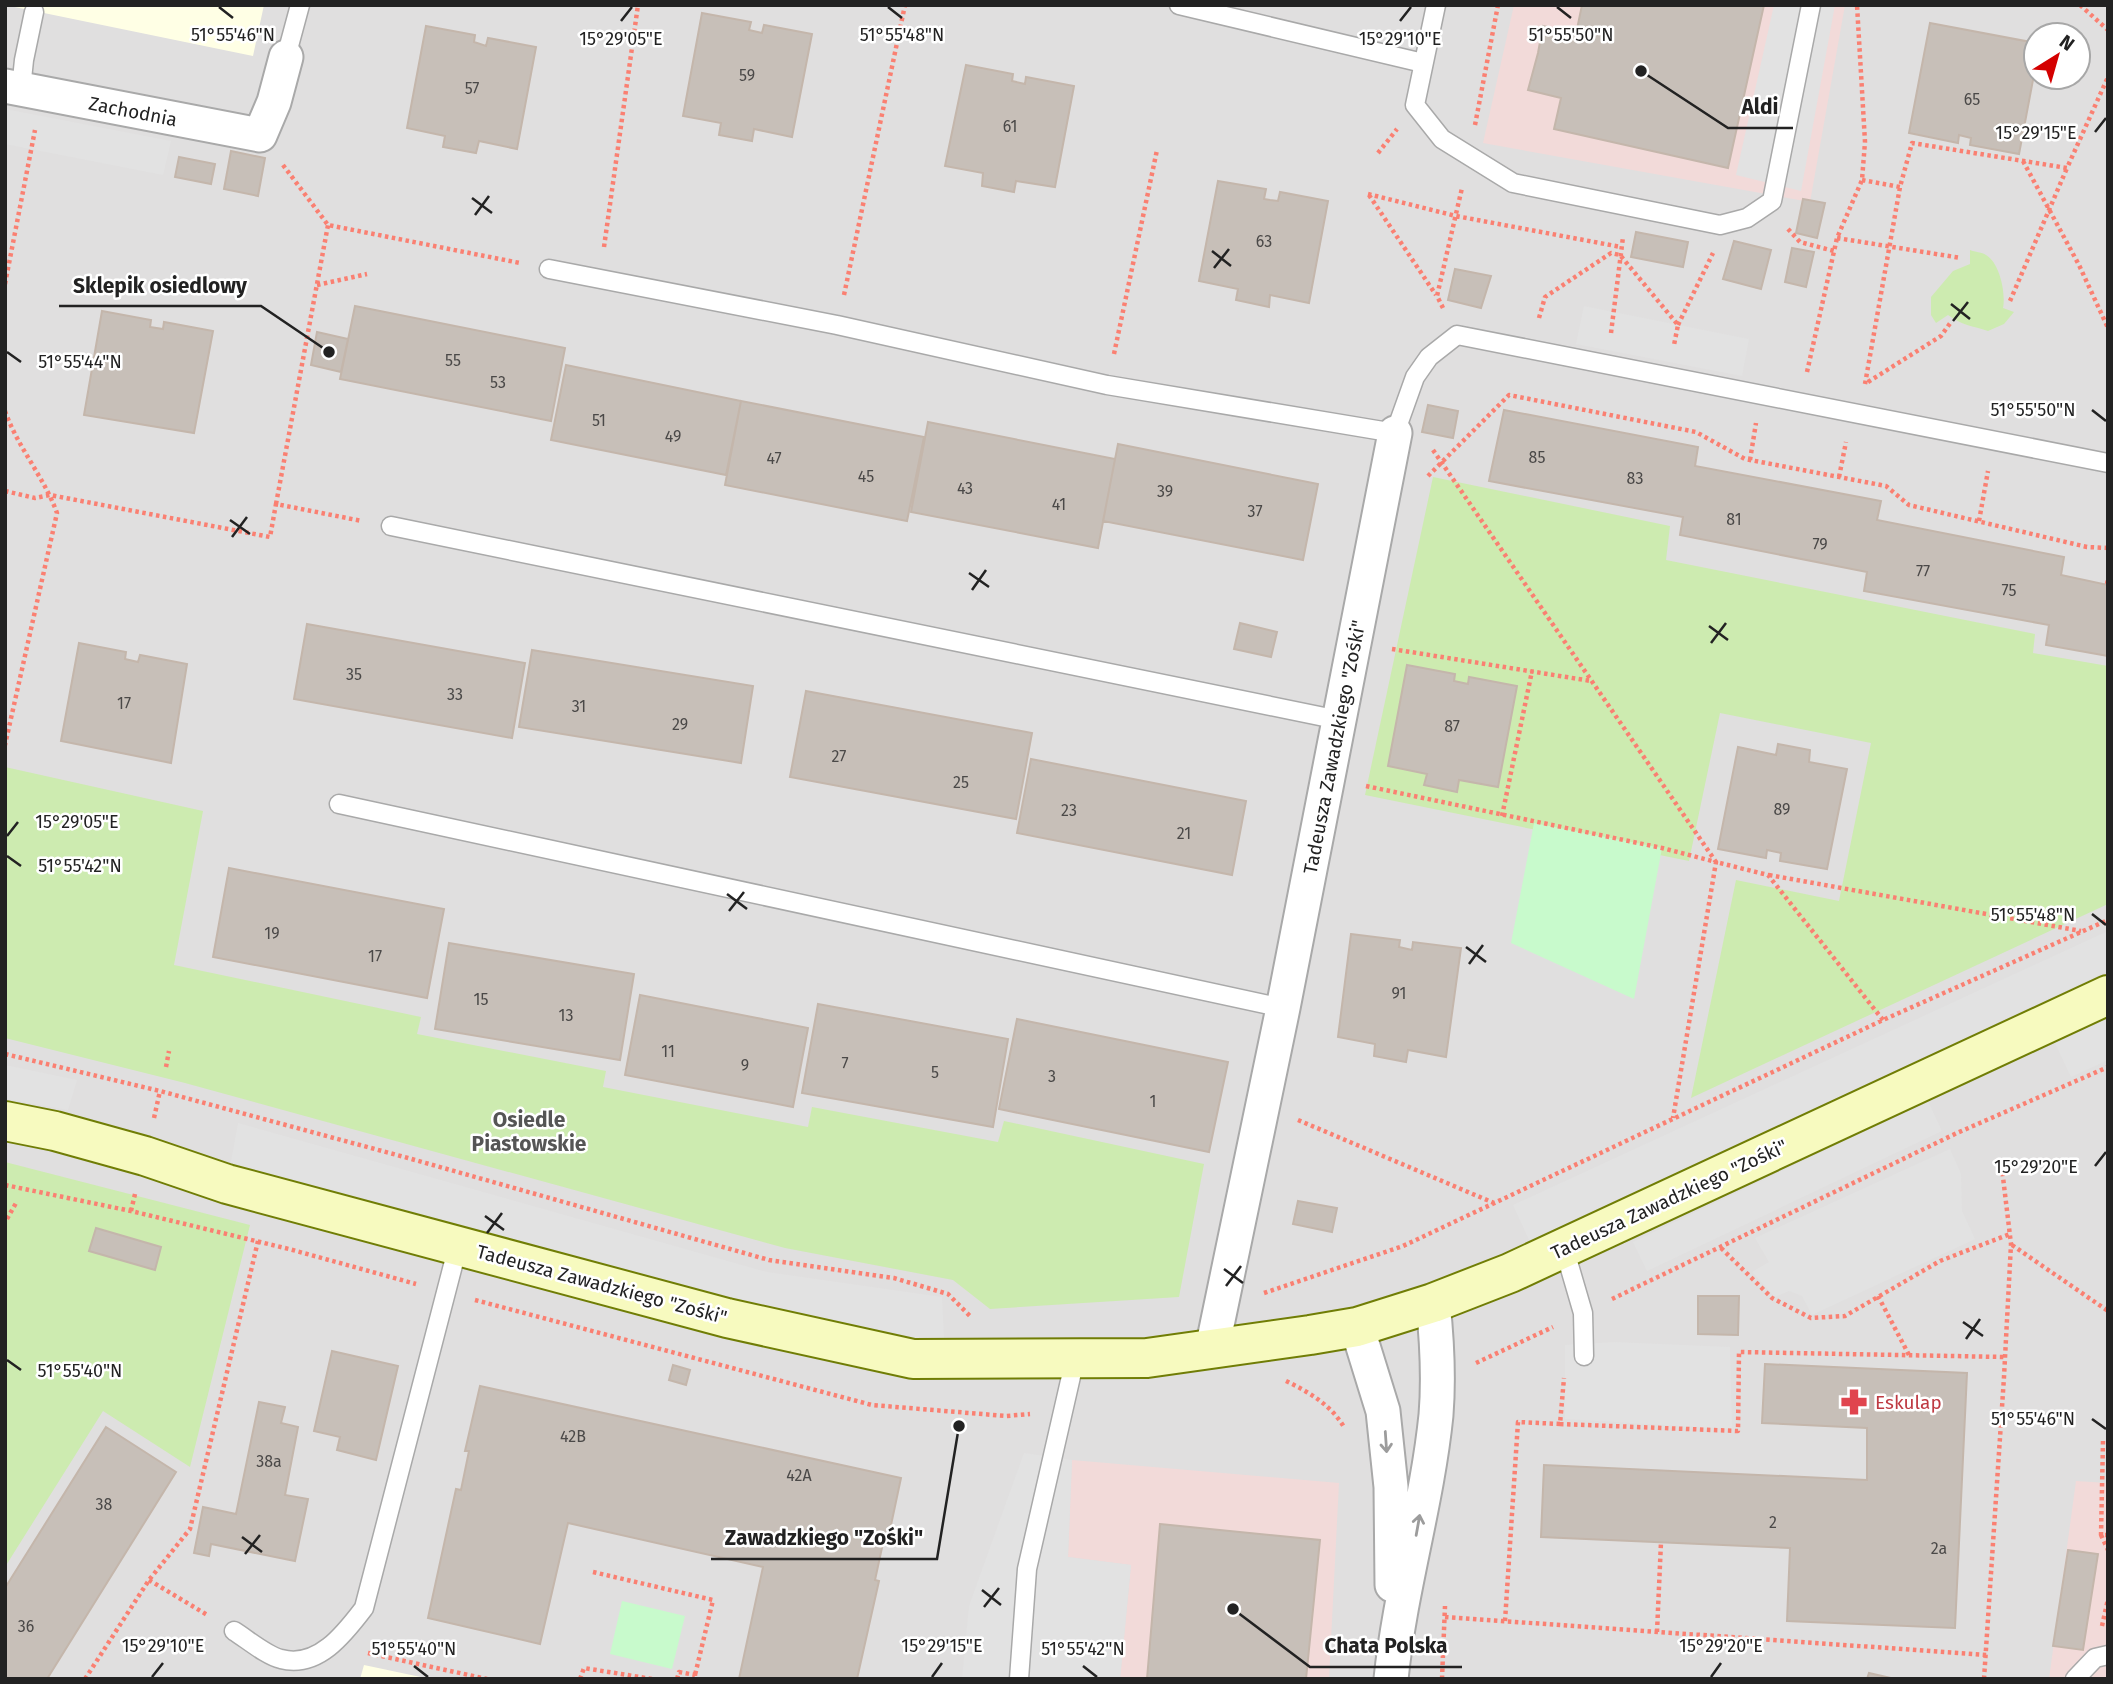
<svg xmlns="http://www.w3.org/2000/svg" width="2113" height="1684" viewBox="0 0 2113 1684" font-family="'Fira Sans',sans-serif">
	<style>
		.residential { fill: #e0dfdf; fill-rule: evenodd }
		.commercial { fill: #f2dad9 }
		.education { fill: #ffffe5 }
		.grass { fill: #cdebb0 }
		.park { fill: #c8facc }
		.parking { fill: #e2e2e2 }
		.building { fill: #c7bfb8; stroke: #c4b6ab; stroke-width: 2 }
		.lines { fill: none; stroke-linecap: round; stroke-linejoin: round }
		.lane-casing { stroke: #a9a9a9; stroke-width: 21 }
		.street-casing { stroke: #a9a9a9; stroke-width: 37 }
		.secondary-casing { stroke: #707d05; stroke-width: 42 }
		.path { stroke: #fa8072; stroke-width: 4.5; stroke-dasharray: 3.5 3.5; stroke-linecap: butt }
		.lane { stroke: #fff; stroke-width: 18 }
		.street { stroke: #fff; stroke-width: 33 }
		.secondary { stroke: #f7fabf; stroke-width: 38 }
		.oneway { stroke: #9c9c9c }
		.ticks { fill: none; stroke: #222; stroke-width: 2.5 }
		.labels { text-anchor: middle; stroke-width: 5; stroke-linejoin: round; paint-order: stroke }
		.number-label { font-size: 16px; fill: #4b4948 }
		.street-label { font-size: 19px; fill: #222; stroke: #fff }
		.health-label { font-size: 19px; fill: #be3a42; stroke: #fff; text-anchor: start }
		.neighbourhood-label { font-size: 21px; font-weight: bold; fill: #555; stroke: #fff }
		.ticks-label { font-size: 18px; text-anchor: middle; fill: #222; stroke: #fff; stroke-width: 5; stroke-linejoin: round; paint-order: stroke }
		.leader { fill: none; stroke: #222; stroke-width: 2.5 }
		.callout-dot { fill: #222; stroke: #fff; stroke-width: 2.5 }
		.callout-label { font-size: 21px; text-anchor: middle; font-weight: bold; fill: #222; stroke: #fff; stroke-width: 5; stroke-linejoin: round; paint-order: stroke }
	</style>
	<rect width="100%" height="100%" fill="#f2efe9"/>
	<path class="residential" d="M 5,5 L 2108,5 L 2108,1679 L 5,1679 ZM 2036,35 L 2078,35 L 2078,77 L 2036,77 Z"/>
	<path class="commercial" d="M 1514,5 L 1845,5 L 1810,202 L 1483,143 Z
		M 1072,1460 L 1339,1483 L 1329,1679 L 1120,1679 L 1131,1565 L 1068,1557 Z
		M 2076,1481 L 2108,1483 L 2108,1679 L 2049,1679 Z"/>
	<path class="education" d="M 5,5 L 264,5 L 253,56 Z
		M 364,1665 L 430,1679 L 360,1679 Z"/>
	<path class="grass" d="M 1970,250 C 1975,252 1982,252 1986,255 C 2000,263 2006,294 2003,308 L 2014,312 L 2004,324 L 1988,331 C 1973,326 1961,325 1948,315 L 1936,323 L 1931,315 L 1931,297 L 1953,271 L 1970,264 Z
		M 1433,477 L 1670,526 L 1666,560 L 2035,634 L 2033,653 L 2108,666 L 2108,904 L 1691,1098 L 1736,880 L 1839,901 L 1871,743 L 1720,713 L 1689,861 L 1365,795 Z
		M 5,767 L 203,811 L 174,965 L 421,1017 L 417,1034 L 606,1071 L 603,1087 L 808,1127 L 812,1107 L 998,1142 L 1004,1121 L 1204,1164 L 1179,1297 L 990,1309 L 953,1280 L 785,1248 L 185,1083 L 5,1038 Z
		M 5,1162 L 250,1225 L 190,1467 L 103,1411 L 5,1567 Z"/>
	<path class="park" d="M 1534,823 L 1662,848 L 1634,999 L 1511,943 Z
		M 622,1601 L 685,1616 L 672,1669 L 610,1654 Z"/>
	<path class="parking" d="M 1774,5 L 1835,5 L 1801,191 L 1736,175 Z
		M 5,109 L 171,141 L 163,175 L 5,144 Z
		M 1584,306 L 1749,339 L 1742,376 L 1576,344 Z
		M 2108,931 L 2108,971 L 1530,1242 L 1513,1205 Z
		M 2108,1018 L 2108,1060 L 2071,1077 L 2055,1043 Z
		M 5,1065 L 77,1080 L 68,1110 L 5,1099 Z
		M 1928,1101 L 1942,1131 L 1647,1271 L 1633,1242 Z
		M 238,1123 L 767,1272 L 942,1297 L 945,1359 L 227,1184 Z
		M 1950,1149 L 1961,1174 L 1962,1211 L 1975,1239 L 1812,1315 L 1802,1296 L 1789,1291 L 1775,1297 L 1752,1272 L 1769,1262 L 1755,1238 Z
		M 1614,1342 L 1730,1347 L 1732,1429 L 1565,1419 L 1565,1345 Z
		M 1024,1453 L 1072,1460 L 1068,1557 L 1131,1565 L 1120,1679 L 962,1679 L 969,1606 Z"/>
	<path class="building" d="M 1582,5 L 1764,5 L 1728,168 L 1554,129 L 1561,98 L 1528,90 L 1538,53 L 1543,26 L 1576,34 Z
		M 702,13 L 751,22 L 749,30 L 762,33 L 764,25 L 812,34 L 792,137 L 754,129 L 752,141 L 719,135 L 721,123 L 683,116 Z
		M 1930,23 L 2036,43 L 2036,64 L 2019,154 L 1970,145 L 1971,138 L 1959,135 L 1958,143 L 1909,133 Z
		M 426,26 L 475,35 L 474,42 L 486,46 L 488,38 L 536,47 L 517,149 L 479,141 L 476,153 L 443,147 L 445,136 L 407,128 Z
		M 966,65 L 1013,74 L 1012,81 L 1025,84 L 1026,77 L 1074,86 L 1055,187 L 1016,181 L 1014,192 L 982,186 L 983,173 L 945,166 Z
		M 231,151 L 265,158 L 258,196 L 224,189 Z
		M 179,157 L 215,164 L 211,184 L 175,177 Z
		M 1218,181 L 1266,189 L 1264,199 L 1270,200 L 1278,201 L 1280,192 L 1328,201 L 1309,303 L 1270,295 L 1269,307 L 1236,300 L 1238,289 L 1199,281 Z
		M 1803,199 L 1825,203 L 1817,238 L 1796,233 Z
		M 1636,232 L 1688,242 L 1683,267 L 1631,257 Z
		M 1734,241 L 1771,250 L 1761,289 L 1723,279 Z
		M 1792,248 L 1814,252 L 1806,287 L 1785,282 Z
		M 1455,269 L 1491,276 L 1481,308 L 1448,300 Z
		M 355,306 L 565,348 L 551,421 L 340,379 Z
		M 102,311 L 151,320 L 150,327 L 163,329 L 164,322 L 213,331 L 194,433 L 84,415 Z
		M 317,332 L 348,339 L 341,372 L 311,365 Z
		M 566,365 L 741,401 L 726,475 L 551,440 Z
		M 741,401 L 924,437 L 907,521 L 725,485 Z
		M 1428,405 L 1458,411 L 1453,438 L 1422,432 Z
		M 1504,410 L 1698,447 L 1695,466 L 1881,501 L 1877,520 L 2064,557 L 2061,575 L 2108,585 L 2108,656 L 2046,645 L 2049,625 L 1864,591 L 1867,572 L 1680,535 L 1683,517 L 1489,481 Z
		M 928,422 L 1115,459 L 1098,548 L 911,512 Z
		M 1118,444 L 1318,484 L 1303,560 L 1103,521 Z
		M 1240,623 L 1277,632 L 1271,657 L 1234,649 Z
		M 307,624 L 525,663 L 512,738 L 294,699 Z
		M 79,643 L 126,652 L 125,659 L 138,662 L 140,655 L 187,664 L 171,763 L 61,741 Z
		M 532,650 L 753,686 L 741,763 L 519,727 Z
		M 1407,665 L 1455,674 L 1454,681 L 1468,684 L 1469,677 L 1517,686 L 1498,787 L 1459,780 L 1457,792 L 1424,785 L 1427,774 L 1388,766 Z
		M 806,691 L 1032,733 L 1016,819 L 790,777 Z
		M 1778,744 L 1810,750 L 1809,762 L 1847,769 L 1827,869 L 1780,861 L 1781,853 L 1767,850 L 1766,858 L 1718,849 L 1738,747 L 1776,755 Z
		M 1031,759 L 1246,801 L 1232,875 L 1017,833 Z
		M 229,868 L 444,909 L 427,998 L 213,957 Z
		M 1351,934 L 1400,940 L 1399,947 L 1412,950 L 1413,942 L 1461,948 L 1446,1057 L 1408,1050 L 1406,1062 L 1374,1056 L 1375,1044 L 1338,1037 Z
		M 449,943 L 634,974 L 620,1060 L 435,1029 Z
		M 640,995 L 808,1028 L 793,1107 L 625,1075 Z
		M 818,1004 L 1008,1039 L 993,1127 L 802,1093 Z
		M 1017,1019 L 1228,1062 L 1209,1152 L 999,1109 Z
		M 1298,1201 L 1337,1208 L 1332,1232 L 1293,1224 Z
		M 96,1228 L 161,1247 L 155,1270 L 89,1251 Z
		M 1698,1296 L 1739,1296 L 1738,1335 L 1698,1334 Z
		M 332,1351 L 398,1366 L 376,1460 L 337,1450 L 340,1437 L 314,1431 Z
		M 1765,1364 L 1967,1373 L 1955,1628 L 1787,1621 L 1790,1548 L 1541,1537 L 1544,1465 L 1867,1480 L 1867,1428 L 1762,1423 Z
		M 673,1365 L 690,1370 L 686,1385 L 669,1380 Z
		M 480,1386 L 901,1478 L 887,1544 L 883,1543 L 875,1580 L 879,1581 L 857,1679 L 739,1679 L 763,1567 L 568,1523 L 540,1644 L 428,1618 L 456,1489 L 461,1490 L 469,1451 L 465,1451 Z
		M 259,1402 L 285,1407 L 281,1423 L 298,1427 L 285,1495 L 308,1499 L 295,1561 L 211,1544 L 209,1556 L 194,1553 L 203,1507 L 236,1514 Z
		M 106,1427 L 176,1472 L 47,1679 L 5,1679 L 5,1588 Z
		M 1160,1524 L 1320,1540 L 1306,1679 L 1147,1679 Z
		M 2068,1550 L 2098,1554 L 2083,1650 L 2053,1646 Z
		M 1869,1673 L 1891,1678 L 1891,1679 L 1867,1679 Z"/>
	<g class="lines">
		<g class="lane-casing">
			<path id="lane" d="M 1179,5 L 1423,63
				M 1436,5 L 1415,105 L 1442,139 L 1513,183 L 1720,225 L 1747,218 L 1772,201 L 1811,5
				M 286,57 L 300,5
				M 21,89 L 24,60 L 34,12
				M 549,269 L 837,325 L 1107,385 L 1395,433 L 1415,377 L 1429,357 L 1457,335 L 2108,463
				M 391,526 L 1339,720
				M 339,804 L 1283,1008
				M 1564,1248 L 1583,1313 L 1584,1356
				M 234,1631 C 247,1639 267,1656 281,1659 C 318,1669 345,1633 364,1608 L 458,1246
				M 1019,1679 L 1027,1569 L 1075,1359
				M 2075,1679 L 2095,1658 L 2108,1655"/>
		</g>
		<g class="street-casing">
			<path id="street" d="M 5,86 L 260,135 L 274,102 L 286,57
				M 1357,1327 L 1383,1411 L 1391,1487 L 1392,1585
				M 1212,1349 L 1283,1008 L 1395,433
				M 1391,1679 C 1400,1590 1427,1504 1436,1415 C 1439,1378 1437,1341 1433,1303"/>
		</g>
		<g class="secondary-casing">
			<path id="secondary" d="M 5,1121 L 55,1131 L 145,1156 L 227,1184 L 727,1318 L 913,1359 L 1147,1358 L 1310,1335 L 1357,1327 L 1433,1303 L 1510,1273 L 2108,995"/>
		</g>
		<path class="path" d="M 2080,5 L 2108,30
			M 1475,125 L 1498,5
			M 1378,153 L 1397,129
			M 2023,161 L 2079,265 L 2108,328
			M 283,165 L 328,225 L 520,263
			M 1862,180 L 1900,187
			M 1368,194 L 1456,216 L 1621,247
			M 1369,195 L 1436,295
			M 1788,229 L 1800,242 L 1834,251
			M 1837,238 L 1961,258
			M 604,247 L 638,5
			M 5,284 L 35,130
			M 317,285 L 367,274
			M 844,295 L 905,5
			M 2010,301 L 2067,168
			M 1443,308 L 1437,296 L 1462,188
			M 1539,318 L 1545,297 L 1611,253 L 1620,255 L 1678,325 L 1674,345
			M 1678,325 L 1713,253
			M 1611,333 L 1623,237
			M 1114,354 L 1157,150
			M 1807,372 L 1837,238 L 1862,180 L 1865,142 L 1857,5
			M 1868,382 L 1941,336 L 1951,322
			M 1865,384 L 1900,187 L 1912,143 L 2067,168 L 2108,77
			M 5,411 C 18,448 44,477 57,513 L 5,745
			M 1433,450 L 1716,862 L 1768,875 L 1883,1020
			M 1750,460 L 1756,423
			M 1428,476 L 1509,395 L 1696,432 L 1745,459 L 1886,486 L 1909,505 L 2087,547 L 2108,548
			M 1839,477 L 1846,442
			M 5,491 L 35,498 L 50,495 L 270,537 L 276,504 L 362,521
			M 276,504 L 328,225
			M 1979,521 L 1988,471
			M 2107,584 L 2108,579
			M 1392,649 L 1591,681
			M 1366,786 L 1662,848 L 1716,862 L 1673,1118
			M 1502,816 L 1532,671
			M 1769,875 L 2081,931
			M 5,1054 L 160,1091 L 408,1158 L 769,1260 L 894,1278 L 948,1294 L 970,1316
			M 166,1067 L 169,1051
			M 154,1118 L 160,1091
			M 1298,1120 L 1494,1203
			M 5,1185 L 131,1211 L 289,1249 L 416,1284
			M 131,1211 L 135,1194
			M 7,1219 L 16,1203
			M 2012,1245 L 2108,1311
			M 1721,1248 L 1772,1298 L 1811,1318 L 1845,1316 L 1940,1261 L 2010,1234
			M 1264,1293 L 1403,1246 L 1883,1020 L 2108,920
			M 1878,1296 L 1909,1355
			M 1612,1299 L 1957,1133 L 2108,1067
			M 475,1300 L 872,1405 L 1006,1416 L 1030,1414
			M 1476,1363 L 1553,1327
			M 1286,1381 C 1309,1392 1331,1405 1344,1427
			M 1560,1424 L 1738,1431 L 1739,1352 L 2005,1357
			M 2103,1441 L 2101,1535 L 2108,1535
			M 2101,1535 L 2108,1550
			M 593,1572 L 713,1600 L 695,1675
			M 149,1580 L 209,1616
			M 1445,1617 L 1987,1655
			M 1505,1621 L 1518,1422 L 1560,1424 L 1564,1378
			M 2102,1626 L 2108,1599
			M 1657,1632 L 1661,1542
			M 368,1653 L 487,1679
			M 85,1679 L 149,1580 L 190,1529 L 258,1241
			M 580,1679 L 584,1668 L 652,1679
			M 677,1679 L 679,1672 L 695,1675 L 695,1679
			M 1442,1679 L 1445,1606
			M 1984,1679 L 2004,1377 L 2011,1244 L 2002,1169"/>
		<use href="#lane" class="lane"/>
		<use href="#street" class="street"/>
		<use href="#secondary" class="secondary"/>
	</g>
	<defs><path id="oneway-shaft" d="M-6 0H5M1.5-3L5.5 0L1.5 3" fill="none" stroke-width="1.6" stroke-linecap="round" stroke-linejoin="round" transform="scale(1.75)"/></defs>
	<g class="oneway">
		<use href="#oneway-shaft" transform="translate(1386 1442) rotate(86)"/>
		<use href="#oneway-shaft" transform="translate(1418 1525) rotate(-80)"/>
	</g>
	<path class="ticks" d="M 219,7 L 233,18M 888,7 L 902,18M 1557,7 L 1571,18M 621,21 L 632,7M 1400,21 L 1411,7M 2095,132 L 2106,118M 472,198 L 492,213M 475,215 L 489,196M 1212,251 L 1231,266M 1214,268 L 1229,249M 1951,304 L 1970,319M 1953,321 L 1968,302M 7,352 L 21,362M 2092,410 L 2106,421M 230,520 L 250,534M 232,537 L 247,517M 969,573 L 989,587M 972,590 L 986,570M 1709,626 L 1728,640M 1711,643 L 1726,623M 7,836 L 18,822M 7,856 L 21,866M 727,894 L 747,909M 729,911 L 744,892M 2092,914 L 2106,925M 1466,947 L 1486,962M 1469,964 L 1483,945M 2095,1166 L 2106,1152M 485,1216 L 504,1230M 487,1233 L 502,1213M 1224,1269 L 1243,1283M 1226,1286 L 1241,1266M 1963,1322 L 1983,1336M 1966,1339 L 1980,1319M 7,1360 L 21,1370M 2092,1419 L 2106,1429M 242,1537 L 262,1552M 245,1554 L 260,1535M 982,1590 L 1001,1605M 984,1607 L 999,1588M 414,1666 L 428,1677M 1083,1666 L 1097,1677M 152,1677 L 163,1663M 932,1677 L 942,1663M 1711,1677 L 1721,1663"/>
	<defs>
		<g id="pharmacy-bare" transform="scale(2.1)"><path d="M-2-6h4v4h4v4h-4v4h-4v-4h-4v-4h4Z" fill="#e0444e" stroke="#fff" stroke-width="2.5" paint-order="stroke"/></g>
	</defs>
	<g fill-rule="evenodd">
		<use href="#pharmacy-bare" x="1854" y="1402"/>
	</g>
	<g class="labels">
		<g class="number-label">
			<text x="747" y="81">59</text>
			<text x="472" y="94">57</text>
			<text x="1972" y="105">65</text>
			<text x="1010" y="132">61</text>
			<text x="1264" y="247">63</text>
			<text x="453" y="366">55</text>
			<text x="498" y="388">53</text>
			<text x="599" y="426">51</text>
			<text x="673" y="442">49</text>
			<text x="1537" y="463">85</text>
			<text x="774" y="464">47</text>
			<text x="866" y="482">45</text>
			<text x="1635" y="484">83</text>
			<text x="965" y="494">43</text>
			<text x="1165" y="497">39</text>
			<text x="1059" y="510">41</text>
			<text x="1255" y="517">37</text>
			<text x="1734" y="525">81</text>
			<text x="1820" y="550">79</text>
			<text x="1923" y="577">77</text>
			<text x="2009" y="596">75</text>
			<text x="354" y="680">35</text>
			<text x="455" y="700">33</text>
			<text x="124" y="709">17</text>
			<text x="579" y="712">31</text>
			<text x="680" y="730">29</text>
			<text x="1452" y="732">87</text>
			<text x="839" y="762">27</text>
			<text x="961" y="788">25</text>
			<text x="1782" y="815">89</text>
			<text x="1069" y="816">23</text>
			<text x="1184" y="839">21</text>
			<text x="272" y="939">19</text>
			<text x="375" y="962">17</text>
			<text x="1399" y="999">91</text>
			<text x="481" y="1005">15</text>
			<text x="566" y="1021">13</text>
			<text x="668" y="1057">11</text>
			<text x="845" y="1069">7</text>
			<text x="745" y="1071">9</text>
			<text x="935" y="1078">5</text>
			<text x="1052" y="1082">3</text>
			<text x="1153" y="1107">1</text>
			<text x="573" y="1442">42B</text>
			<text x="269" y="1467">38a</text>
			<text x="799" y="1481">42A</text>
			<text x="104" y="1510">38</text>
			<text x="1773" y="1528">2</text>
			<text x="1939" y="1554">2a</text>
			<text x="26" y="1632">36</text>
		</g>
		<g class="street-label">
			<text transform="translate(133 111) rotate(11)" y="7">Zachodnia</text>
			<text transform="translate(1334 747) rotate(-79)" y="7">Tadeusza Zawadzkiego "Zośki"</text>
			<text transform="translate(1669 1199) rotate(-25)" y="7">Tadeusza Zawadzkiego "Zośki"</text>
			<text transform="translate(602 1284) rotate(15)" y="7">Tadeusza Zawadzkiego "Zośki"</text>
		</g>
		<g class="health-label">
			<text x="1875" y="1409">Eskulap</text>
		</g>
		<g class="neighbourhood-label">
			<text x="529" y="1127">Osiedle<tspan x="529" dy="24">Piastowskie</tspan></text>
		</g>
	</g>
	<g class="ticks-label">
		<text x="1571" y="41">51°55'50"N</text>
		<text x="233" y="41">51°55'46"N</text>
		<text x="902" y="41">51°55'48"N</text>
		<text x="621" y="45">15°29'05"E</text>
		<text x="1400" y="45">15°29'10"E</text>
		<text x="2036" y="139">15°29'15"E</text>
		<text x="80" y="368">51°55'44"N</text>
		<text x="2033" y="416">51°55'50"N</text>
		<text x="77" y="828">15°29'05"E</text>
		<text x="80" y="872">51°55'42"N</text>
		<text x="2033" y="921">51°55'48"N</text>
		<text x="2036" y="1173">15°29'20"E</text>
		<text x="80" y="1377">51°55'40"N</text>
		<text x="2033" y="1425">51°55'46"N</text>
		<text x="163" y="1652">15°29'10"E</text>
		<text x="942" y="1652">15°29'15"E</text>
		<text x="1721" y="1652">15°29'20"E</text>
		<text x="414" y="1655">51°55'40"N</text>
		<text x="1083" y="1655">51°55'42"N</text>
	</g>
	<path class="leader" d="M1641 71L1728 128H1793M329 352L261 306H59M959 1426L937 1559H711M1233 1609L1310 1667H1462"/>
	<g class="callout-dot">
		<circle cx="1641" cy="71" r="7"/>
		<circle cx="329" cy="352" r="7"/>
		<circle cx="959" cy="1426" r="7"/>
		<circle cx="1233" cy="1609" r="7"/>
	</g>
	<g class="callout-label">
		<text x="1760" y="114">Aldi</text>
		<text x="160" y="293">Sklepik osiedlowy</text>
		<text x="824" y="1545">Zawadzkiego "Zośki"</text>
		<text x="1386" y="1653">Chata Polska</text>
	</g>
	<rect width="2113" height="1684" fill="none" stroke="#222222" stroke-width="14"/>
	<g transform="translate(2057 56) rotate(37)"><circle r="33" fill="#ffffff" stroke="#a7a7a7" stroke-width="2"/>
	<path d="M0-5L12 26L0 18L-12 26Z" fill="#d40000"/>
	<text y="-10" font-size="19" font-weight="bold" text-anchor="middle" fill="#222222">N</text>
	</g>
</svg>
